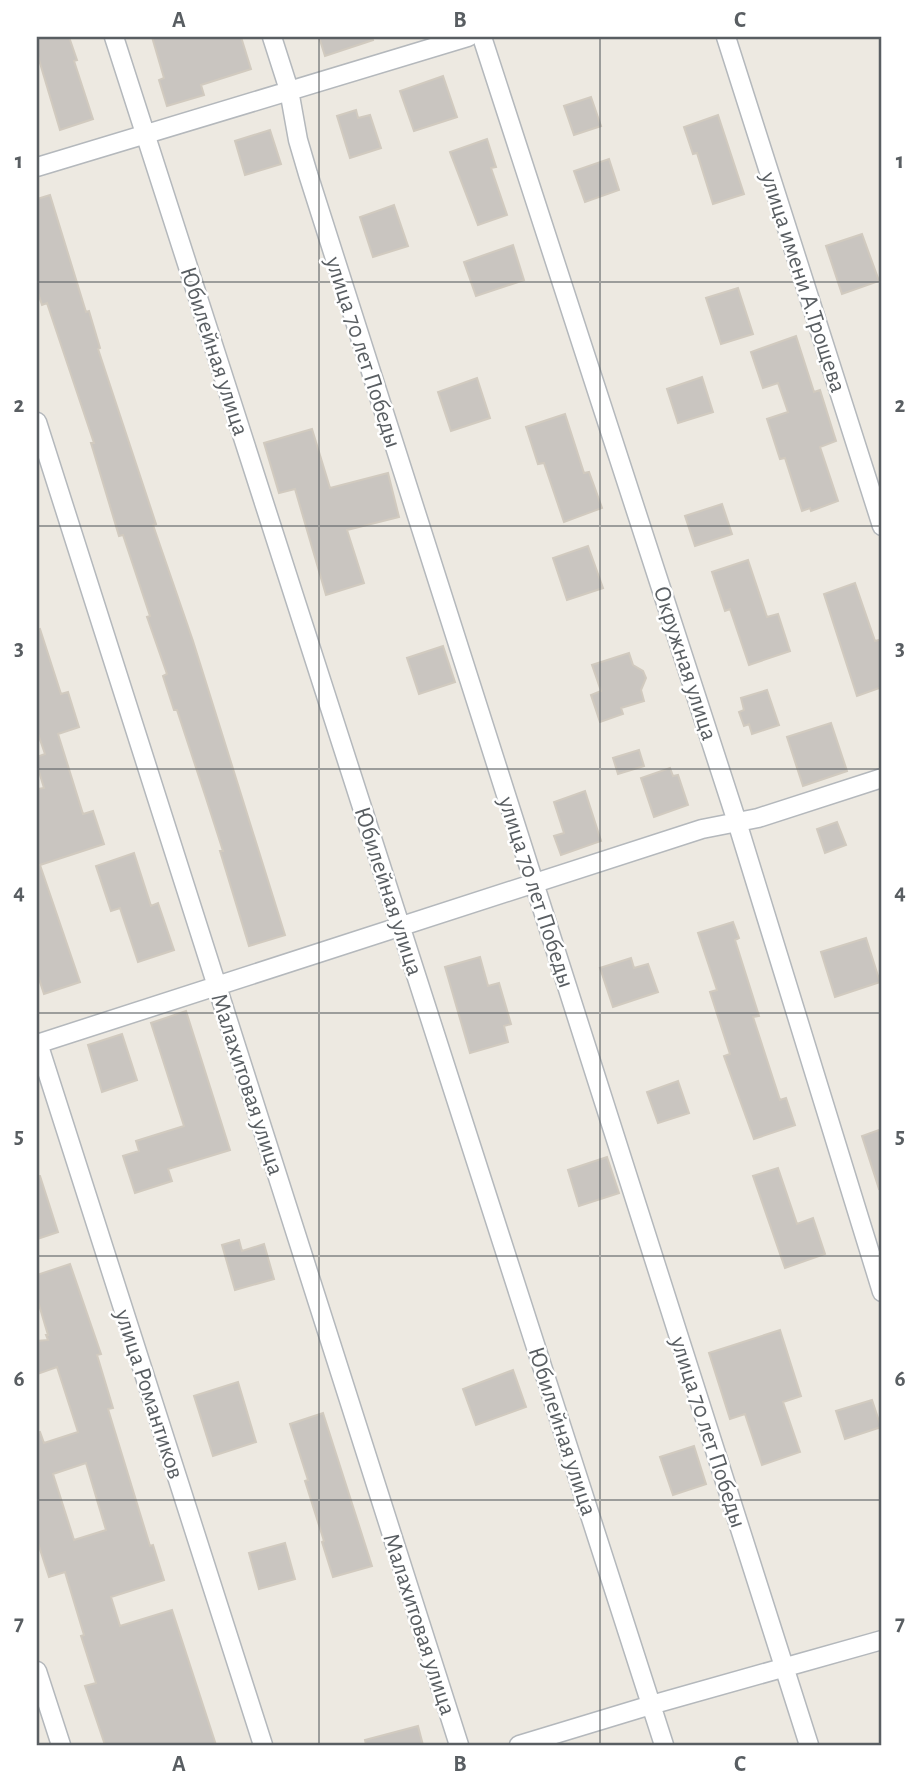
<svg xmlns="http://www.w3.org/2000/svg" width="919" height="1782" viewBox="0 0 919 1782" font-family="'Alegreya Sans',sans-serif">
	<style>
		.building { fill: #c9c5c0; stroke: #d1cabf; stroke-width: 2; fill-rule: evenodd }
		.lines { fill: none; stroke-linecap: round; stroke-linejoin: round }
		.street-casing { stroke: #b4b8bc; stroke-width: 21 }
		.street { stroke: #fff; stroke-width: 18 }
		.grid { fill: none; stroke: #595e62; stroke-width: 2; stroke-opacity: 0.55 }
		.labels { text-anchor: middle; stroke-width: 5; stroke-linejoin: round; paint-order: stroke }
		.street-label { font-size: 24px; fill: #595e62; stroke: #fff }
		.neatline { fill: none; stroke: #595e62; stroke-width: 2.5 }
		.grid-label { font-size: 23px; text-anchor: middle; font-weight: bold; fill: #595e62 }
	</style>
	<rect width="100%" height="100%" fill="#ede9e1"/>
	<path class="building" d="M 37,37 L 69,37 L 77,60 L 74,61 L 93,119 L 60,130 L 37,53 Z
		M 152,37 L 241,37 L 251,69 L 201,85 L 204,95 L 167,106 L 159,80 L 164,78 Z
		M 319,37 L 372,37 L 373,40 L 325,56 Z
		M 443,76 L 457,117 L 414,131 L 400,91 Z
		M 591,97 L 601,126 L 574,135 L 564,106 Z
		M 356,110 L 358,118 L 370,115 L 381,148 L 350,158 L 337,116 Z
		M 718,115 L 744,194 L 713,204 L 697,153 L 693,154 L 684,127 Z
		M 270,130 L 281,164 L 245,175 L 235,141 Z
		M 487,139 L 496,167 L 491,168 L 507,215 L 478,225 L 450,152 Z
		M 609,159 L 619,190 L 585,202 L 574,171 Z
		M 50,195 L 86,312 L 89,311 L 100,348 L 98,349 L 156,524 L 153,525 L 193,641 L 285,935 L 249,946 L 220,851 L 223,851 L 205,795 L 177,710 L 174,710 L 163,676 L 167,674 L 147,617 L 150,616 L 123,535 L 119,536 L 91,443 L 94,443 L 47,303 L 42,305 L 37,290 L 37,199 Z
		M 394,205 L 408,246 L 373,257 L 360,217 Z
		M 862,234 L 879,281 L 842,294 L 826,246 Z
		M 513,245 L 524,280 L 476,296 L 464,262 Z
		M 738,288 L 753,334 L 721,344 L 706,298 Z
		M 796,336 L 814,392 L 820,390 L 836,441 L 820,447 L 838,501 L 811,511 L 810,508 L 802,511 L 785,458 L 780,459 L 767,419 L 788,412 L 778,383 L 763,388 L 751,352 Z
		M 702,377 L 713,412 L 678,423 L 667,389 Z
		M 477,378 L 490,418 L 451,431 L 438,392 Z
		M 565,414 L 584,473 L 589,472 L 602,508 L 564,522 L 544,463 L 538,464 L 526,427 Z
		M 312,429 L 330,488 L 388,473 L 399,517 L 347,530 L 364,583 L 326,595 L 295,489 L 279,493 L 264,443 Z
		M 722,504 L 732,534 L 695,546 L 685,516 Z
		M 588,546 L 603,588 L 567,600 L 553,558 Z
		M 748,560 L 767,617 L 778,614 L 790,651 L 749,665 L 730,609 L 725,611 L 712,572 Z
		M 855,583 L 875,641 L 882,639 L 882,687 L 857,696 L 824,594 Z
		M 40,629 L 61,694 L 68,692 L 79,727 L 58,734 L 83,814 L 93,811 L 104,844 L 40,865 L 80,982 L 44,994 L 37,973 L 37,789 L 44,788 L 37,765 L 37,757 L 45,754 L 37,731 L 37,630 Z
		M 443,646 L 455,682 L 419,694 L 407,658 Z
		M 629,653 L 633,665 L 643,671 L 646,678 L 641,690 L 644,701 L 621,708 L 623,714 L 600,722 L 591,695 L 601,691 L 592,665 Z
		M 767,690 L 779,725 L 752,734 L 749,724 L 744,726 L 739,712 L 744,710 L 741,698 Z
		M 831,723 L 847,771 L 803,786 L 787,737 Z
		M 639,750 L 644,766 L 618,774 L 613,758 Z
		M 670,768 L 673,776 L 678,775 L 688,805 L 654,817 L 641,778 Z
		M 585,791 L 601,841 L 561,855 L 554,836 L 564,833 L 554,802 Z
		M 837,822 L 846,845 L 825,853 L 817,829 Z
		M 134,853 L 151,906 L 158,903 L 174,950 L 138,962 L 120,908 L 111,911 L 96,866 Z
		M 733,922 L 739,938 L 735,940 L 759,1016 L 753,1017 L 780,1100 L 786,1098 L 795,1125 L 754,1139 L 724,1056 L 730,1054 L 710,992 L 717,990 L 698,933 Z
		M 866,938 L 880,982 L 835,997 L 821,952 Z
		M 480,957 L 488,986 L 499,983 L 511,1024 L 504,1026 L 508,1042 L 470,1053 L 445,967 Z
		M 631,958 L 634,968 L 648,964 L 658,992 L 613,1007 L 600,968 Z
		M 186,1011 L 230,1150 L 168,1169 L 172,1181 L 135,1193 L 123,1156 L 139,1151 L 136,1141 L 184,1126 L 151,1023 Z
		M 122,1034 L 137,1080 L 102,1092 L 88,1045 Z
		M 678,1081 L 689,1113 L 658,1123 L 647,1092 Z
		M 882,1129 L 882,1188 L 879,1189 L 862,1136 Z
		M 607,1157 L 619,1193 L 579,1206 L 568,1170 Z
		M 778,1168 L 797,1224 L 813,1218 L 825,1254 L 785,1268 L 753,1176 Z
		M 37,1176 L 40,1176 L 58,1232 L 37,1239 Z
		M 239,1240 L 242,1251 L 264,1244 L 274,1279 L 235,1290 L 222,1245 Z
		M 70,1264 L 101,1354 L 97,1355 L 113,1408 L 108,1409 L 150,1546 L 153,1545 L 164,1580 L 111,1597 L 120,1626 L 172,1610 L 216,1745 L 105,1745 L 85,1686 L 96,1683 L 81,1636 L 84,1635 L 65,1572 L 49,1577 L 37,1540 L 37,1433 L 40,1432 L 44,1443 L 78,1432 L 57,1367 L 37,1374 L 37,1341 L 48,1340 L 46,1335 L 48,1335 L 37,1298 L 37,1275 ZM 86,1463 L 106,1530 L 74,1540 L 53,1474 Z
		M 780,1330 L 801,1396 L 783,1402 L 800,1452 L 762,1465 L 745,1414 L 730,1419 L 709,1353 Z
		M 513,1370 L 526,1407 L 476,1425 L 463,1389 Z
		M 238,1382 L 256,1442 L 213,1456 L 194,1396 Z
		M 872,1400 L 881,1427 L 845,1439 L 836,1411 Z
		M 323,1413 L 372,1566 L 333,1577 L 322,1542 L 324,1541 L 305,1481 L 308,1480 L 290,1424 Z
		M 694,1446 L 706,1484 L 673,1495 L 660,1457 Z
		M 285,1543 L 295,1579 L 259,1589 L 249,1553 Z
		M 418,1726 L 423,1745 L 366,1745 L 365,1740 Z"/>
	<g class="lines">
		<g class="street-casing">
			<path id="street" d="M 114,37 L 664,1745
				M 272,37 L 289,90 L 298,140 L 308,174 L 809,1745
				M 482,37 L 737,822 L 882,1292
				M 726,37 L 882,526
				M 37,167 L 468,37
				M 37,422 L 459,1745
				M 38,1043 L 263,1745
				M 37,1044 L 702,829 L 758,818 L 882,778
				M 37,1671 L 61,1745
				M 519,1745 L 651,1705 L 882,1640"/>
		</g>
		<use href="#street" class="street"/>
	</g>
	<path class="grid" d="M 319,37 L 319,1745M 600,37 L 600,1745M 37,282 L 882,282M 37,526 L 882,526M 37,769 L 882,769M 37,1013 L 882,1013M 37,1256 L 882,1256M 37,1500 L 882,1500"/>
	<g class="labels">
		<g class="street-label">
			<text transform="translate(804 282) rotate(72)" y="8">улица имени А.Трощева</text>
			<text transform="translate(215 351) rotate(72)" y="8">Юбилейная улица</text>
			<text transform="translate(364 352) rotate(72)" y="8">улица 70 лет Победы</text>
			<text transform="translate(686 663) rotate(72)" y="8">Окружная улица</text>
			<text transform="translate(389 891) rotate(72)" y="8">Юбилейная улица</text>
			<text transform="translate(537 892) rotate(72)" y="8">улица 70 лет Победы</text>
			<text transform="translate(248 1084) rotate(72)" y="8">Малахитовая улица</text>
			<text transform="translate(150 1394) rotate(72)" y="8">улица Романтиков</text>
			<text transform="translate(563 1431) rotate(72)" y="8">Юбилейная улица</text>
			<text transform="translate(709 1432) rotate(72)" y="8">улица 70 лет Победы</text>
			<text transform="translate(420 1624) rotate(72)" y="8">Малахитовая улица</text>
		</g>
	</g>
	<rect width="919" height="1782" fill="none" stroke="#ffffff" stroke-width="77"/>
	<rect x="38" y="38" width="842" height="1706" class="neatline"/>
	<g class="grid-label">
		<text x="179" y="27">A</text>
		<text x="460" y="27">B</text>
		<text x="740" y="27">C</text>
		<text x="19" y="168">1</text>
		<text x="900" y="168">1</text>
		<text x="19" y="412">2</text>
		<text x="900" y="412">2</text>
		<text x="19" y="655">3</text>
		<text x="900" y="655">3</text>
		<text x="19" y="899">4</text>
		<text x="900" y="899">4</text>
		<text x="19" y="1143">5</text>
		<text x="900" y="1143">5</text>
		<text x="19" y="1386">6</text>
		<text x="900" y="1386">6</text>
		<text x="19" y="1630">7</text>
		<text x="900" y="1630">7</text>
		<text x="179" y="1771">A</text>
		<text x="460" y="1771">B</text>
		<text x="740" y="1771">C</text>
	</g>
</svg>
